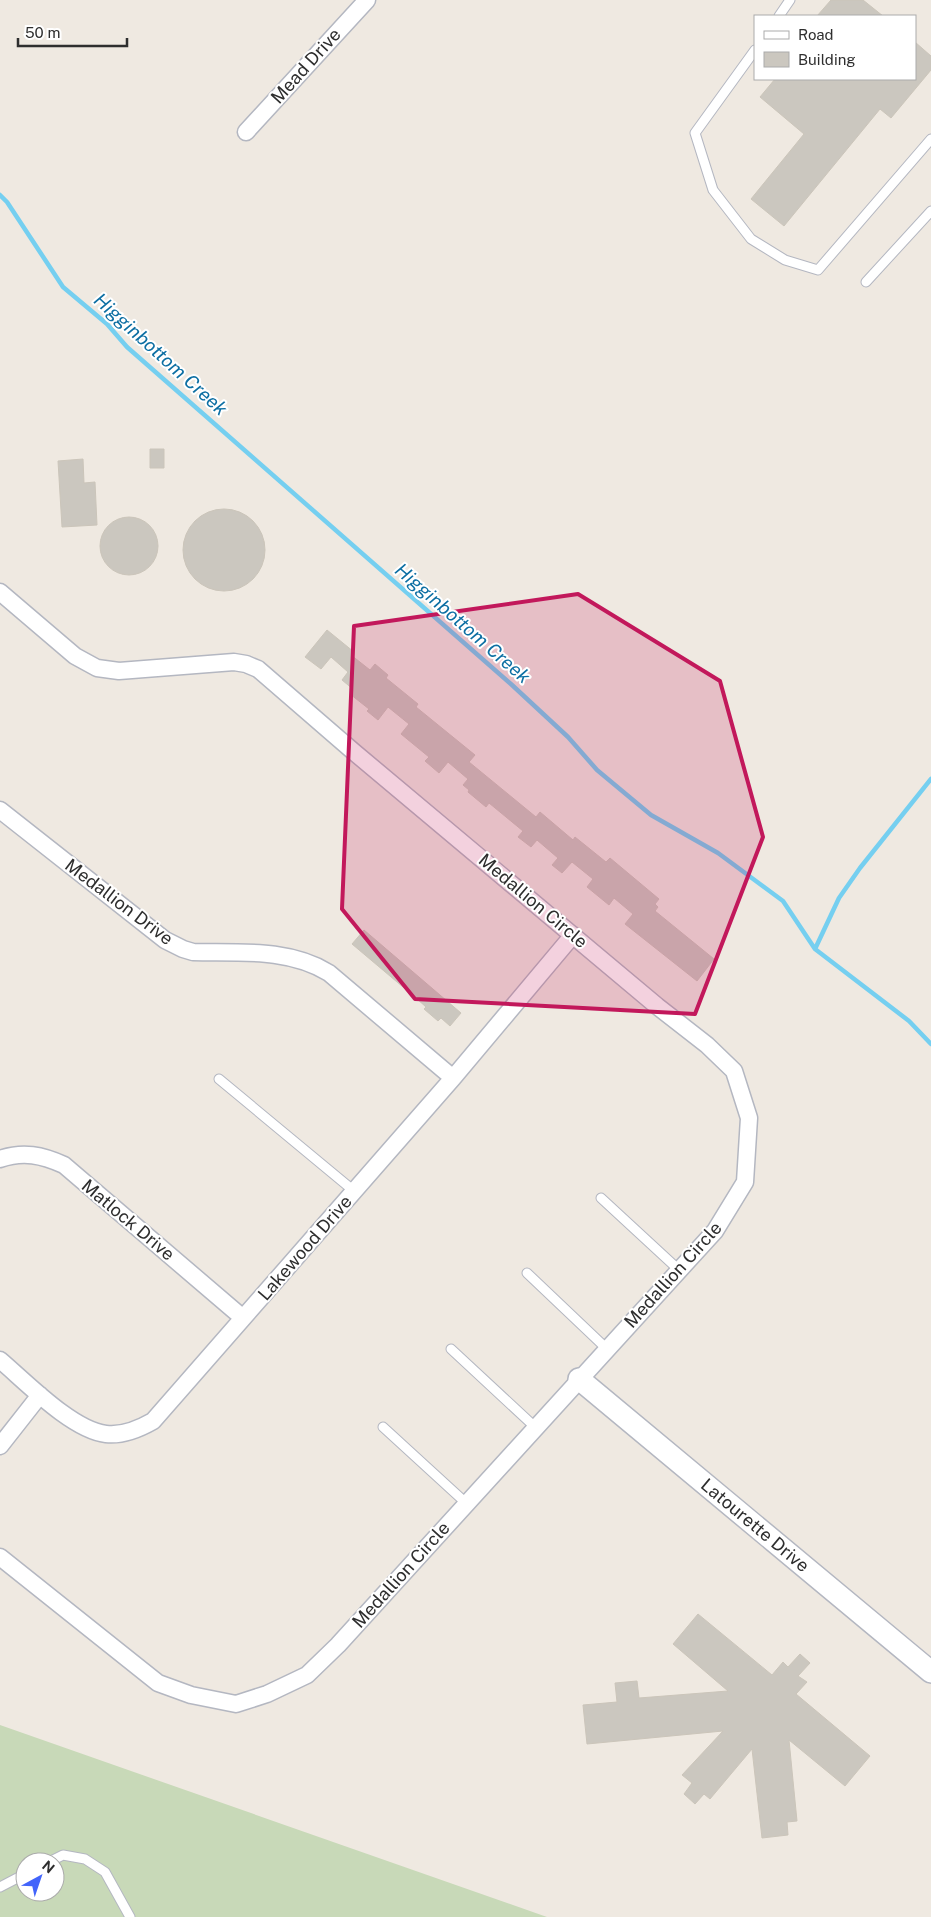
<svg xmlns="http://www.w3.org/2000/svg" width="931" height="1917" viewBox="0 0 931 1917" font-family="'Public Sans',sans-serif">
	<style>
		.cemetery { fill: #c8d9b8; fill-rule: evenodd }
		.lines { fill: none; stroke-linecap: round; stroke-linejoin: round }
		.stream { stroke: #75cff0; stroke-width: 4.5 }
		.building { fill: #cbc7bf; stroke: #cbc5ba }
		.service-casing { stroke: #b4b7c1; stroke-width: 11 }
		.minor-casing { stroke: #b4b7c1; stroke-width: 19 }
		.tertiary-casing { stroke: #b4b7c1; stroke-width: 24 }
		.service { stroke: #fff; stroke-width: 9 }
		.minor { stroke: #fff; stroke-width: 16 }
		.tertiary { stroke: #fff; stroke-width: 21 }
		.marked { fill: #c2185b; fill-opacity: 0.2; stroke: #c2185b; stroke-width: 4; stroke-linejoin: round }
		.labels { text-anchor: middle; stroke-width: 4; stroke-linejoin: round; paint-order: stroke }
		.street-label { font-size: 18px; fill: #2e2e2e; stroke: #fff }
		.water-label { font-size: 19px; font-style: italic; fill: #0d6fa3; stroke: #fff }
	</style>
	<rect width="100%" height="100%" fill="#efe9e1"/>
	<path class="cemetery" d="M 0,1725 L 547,1917 L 0,1917 ZM 25,1862 L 55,1862 L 55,1892 L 25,1892 Z"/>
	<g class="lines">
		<path class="stream" d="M 0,195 L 7,202 L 63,287 L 107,324 L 127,347 L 512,685 L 568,737 L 597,770 L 651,815 L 718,853 L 783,901 L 815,949 L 909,1021 L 931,1044
			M 815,949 L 839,898 L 860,868 L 931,779"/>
	</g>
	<path class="building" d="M 831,0 L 863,0 L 883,16 L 817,16 Z
		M 915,42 L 931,56 L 931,70 L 891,118 L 880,109 L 784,226 L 751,199 L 804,134 L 760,97 L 775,79 L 915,79 Z
		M 150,449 L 164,449 L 164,468 L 150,468 Z
		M 83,459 L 84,483 L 95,482 L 97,525 L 62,527 L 58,461 Z
		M183 550a41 41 0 1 1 82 0a41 41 0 1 1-82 0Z
		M100 546a29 29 0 1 1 58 0a29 29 0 1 1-58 0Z
		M 327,630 L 354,652 L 351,655 L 370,670 L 375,664 L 388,675 L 386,678 L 418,704 L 416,707 L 475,755 L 469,762 L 536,817 L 540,812 L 573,840 L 575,837 L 606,862 L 610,858 L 659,899 L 655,904 L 658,907 L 655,911 L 714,959 L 697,981 L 625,924 L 633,914 L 614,898 L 609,905 L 587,887 L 593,879 L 572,862 L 562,873 L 552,865 L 558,858 L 537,840 L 531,847 L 518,837 L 523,831 L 489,803 L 486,807 L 468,792 L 469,790 L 463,785 L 468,779 L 448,762 L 439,773 L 425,761 L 429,757 L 401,734 L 409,724 L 388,707 L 378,720 L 367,711 L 369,709 L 350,694 L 354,690 L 342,680 L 348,672 L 331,657 L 321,669 L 305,657 Z
		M 364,930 L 461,1013 L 450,1026 L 441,1018 L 438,1021 L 424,1009 L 426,1007 L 416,998 L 352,944 Z
		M 698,1614 L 772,1675 L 783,1662 L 788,1667 L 800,1654 L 810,1663 L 798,1676 L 807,1682 L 796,1694 L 870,1756 L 845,1786 L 789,1740 L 797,1821 L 787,1822 L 788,1835 L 762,1838 L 752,1749 L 710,1799 L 704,1794 L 695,1804 L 684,1794 L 692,1783 L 682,1775 L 723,1731 L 587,1744 L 583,1705 L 617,1702 L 615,1683 L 637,1681 L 639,1698 L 728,1691 L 673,1644 Z"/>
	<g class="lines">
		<g class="service-casing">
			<path id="service" d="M 779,16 L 790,0
				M 755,50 L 695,133 L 713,190 L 751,239 L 785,260 L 818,270 L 931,139
				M 866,282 L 931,211
				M 219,1079 L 354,1191
				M 601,1198 L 679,1270
				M 527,1273 L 607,1349
				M 451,1349 L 535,1427
				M 383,1427 L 466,1503
				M 49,1862 L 63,1855 L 85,1859 L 105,1872 L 130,1917
				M 0,1887 L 25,1874"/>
		</g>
		<g class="minor-casing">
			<path id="minor" d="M 246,132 L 367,0
				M 0,592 L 75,656 L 97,668 L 119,671 L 234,662 L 246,664 L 258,669 L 354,752 L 657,1006 L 707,1045 L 734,1071 L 749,1118 L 745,1182 L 715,1231 L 338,1645 L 307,1675 L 267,1694 L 236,1704 L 191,1695 L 158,1683 L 0,1557
				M 0,810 L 165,940 L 183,949 L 193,952 C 238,953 289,948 329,973 L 453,1078
				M 0,1159 C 23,1151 42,1155 64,1165 L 243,1318
				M 0,1360 C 26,1382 72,1430 106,1434 C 123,1436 139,1429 153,1421 L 453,1078 L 573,935
				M 0,1446 L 40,1395"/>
		</g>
		<g class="tertiary-casing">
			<g id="tertiary">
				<path id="s1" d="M 579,1379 L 931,1672"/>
			</g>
		</g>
		<use href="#service" class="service"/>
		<use href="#minor" class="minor"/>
		<use href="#tertiary" class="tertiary"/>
	</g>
	<path class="marked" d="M 578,594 L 720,681 L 763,837 L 695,1014 L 415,999 L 342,909 L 354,626 Z"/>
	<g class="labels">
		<g class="street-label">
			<text transform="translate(306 66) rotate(-48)" y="6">Mead Drive</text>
			<text transform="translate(533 901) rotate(40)" y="6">Medallion Circle</text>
			<text transform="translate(119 902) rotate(37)" y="6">Medallion Drive</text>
			<text transform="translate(128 1220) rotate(40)" y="6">Matlock Drive</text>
			<text transform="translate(305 1248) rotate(-49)" y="6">Lakewood Drive</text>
			<text transform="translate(673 1275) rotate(-48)" y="6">Medallion Circle</text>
			<text dy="6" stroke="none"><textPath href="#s1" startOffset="229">Latourette Drive</textPath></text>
			<text transform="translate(401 1575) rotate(-48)" y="6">Medallion Circle</text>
		</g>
		<g class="water-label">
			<text transform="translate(161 354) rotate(42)" y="7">Higginbottom Creek</text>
			<text transform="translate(463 623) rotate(41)" y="7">Higginbottom Creek</text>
		</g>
	</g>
	<rect x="754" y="15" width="162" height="65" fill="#ffffff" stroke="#ababab"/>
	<rect x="764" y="31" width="25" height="8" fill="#ffffff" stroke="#ababab"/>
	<text x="798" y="40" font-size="15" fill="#2e2e2e">Road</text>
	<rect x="764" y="52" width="25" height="15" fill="#cbc7bf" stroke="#ababab"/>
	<text x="798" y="65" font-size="15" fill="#2e2e2e">Building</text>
	<g transform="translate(40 1877) rotate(40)"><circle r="24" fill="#ffffff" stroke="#ababab"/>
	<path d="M0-4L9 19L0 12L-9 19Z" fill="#4264fb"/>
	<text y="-8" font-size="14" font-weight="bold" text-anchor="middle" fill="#2e2e2e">N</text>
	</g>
	<path d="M18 38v8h109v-8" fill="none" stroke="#2e2e2e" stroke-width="2.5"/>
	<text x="25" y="38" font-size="15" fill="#2e2e2e" stroke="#ffffff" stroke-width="4" paint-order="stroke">50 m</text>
</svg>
